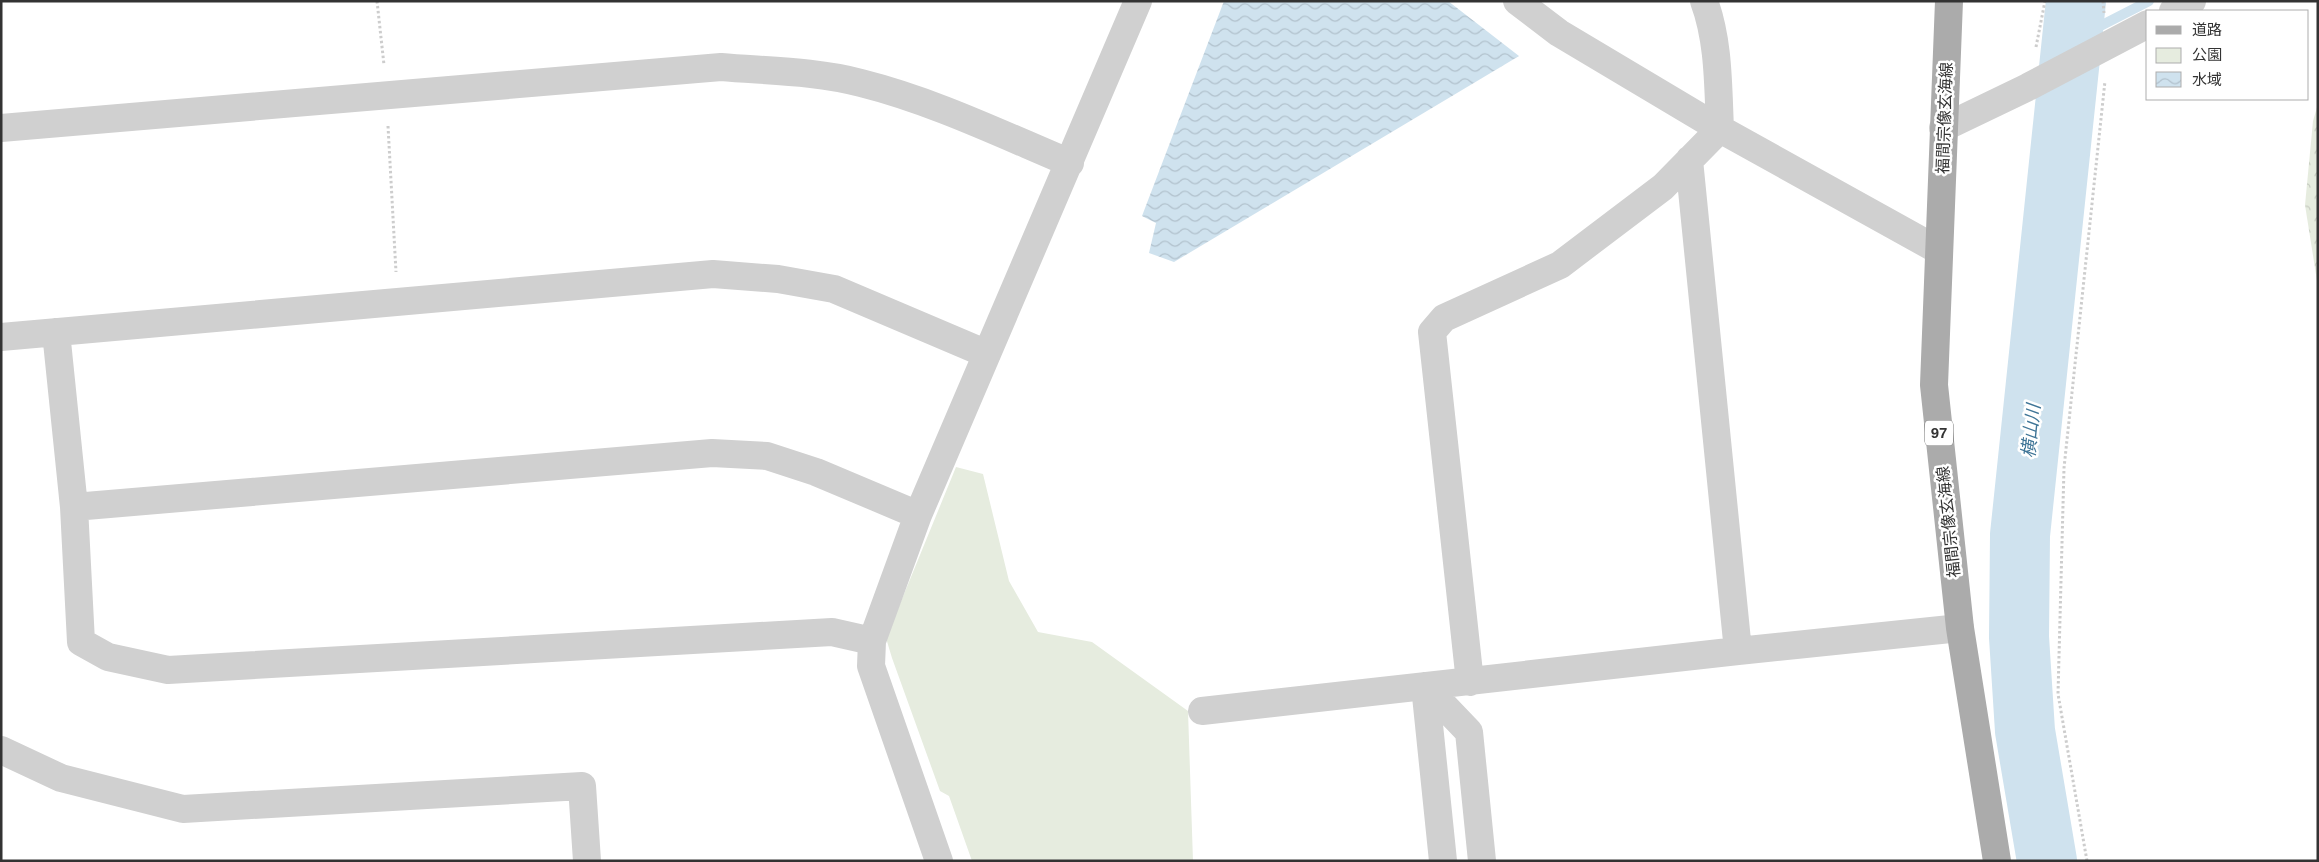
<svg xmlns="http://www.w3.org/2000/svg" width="2319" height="862" viewBox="0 0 2319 862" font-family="Arial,'Noto Sans JP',sans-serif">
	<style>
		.forest { fill: url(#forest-crowns) }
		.park { fill: #e6ecdf }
		.water { fill: url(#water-waves) }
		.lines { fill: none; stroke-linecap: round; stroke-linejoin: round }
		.stream { stroke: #cfe2ee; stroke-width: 10 }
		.river { stroke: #cfe2ee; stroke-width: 60 }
		.path { stroke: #cdcdcd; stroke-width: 3; stroke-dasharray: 2.5 2.5; stroke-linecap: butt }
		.minor { stroke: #d0d0d0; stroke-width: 28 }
		.major { stroke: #ababab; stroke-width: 28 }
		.labels { text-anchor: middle; stroke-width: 5; stroke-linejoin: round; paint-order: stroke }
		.shield { fill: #fff; stroke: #707070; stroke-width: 1 }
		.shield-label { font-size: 15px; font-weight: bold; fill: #333 }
		.street-label { font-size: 16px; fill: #333; stroke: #fff }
		.water-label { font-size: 18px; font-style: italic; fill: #3f7597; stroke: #fff }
	</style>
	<defs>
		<pattern id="forest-crowns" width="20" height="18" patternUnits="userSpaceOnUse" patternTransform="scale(1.25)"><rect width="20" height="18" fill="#e6ecdf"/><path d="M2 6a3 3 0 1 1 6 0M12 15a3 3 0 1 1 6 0" fill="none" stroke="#c6cbc0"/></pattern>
		<pattern id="water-waves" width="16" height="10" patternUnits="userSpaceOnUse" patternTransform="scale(1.25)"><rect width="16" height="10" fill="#cfe2ee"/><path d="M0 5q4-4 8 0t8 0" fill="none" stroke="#b2c2cd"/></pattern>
	</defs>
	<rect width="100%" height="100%" fill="#fff"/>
	<path class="forest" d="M 2318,104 L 2318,287 L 2305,205 L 2313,121 Z"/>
	<path class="park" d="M 956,467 L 983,474 L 1009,581 L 1038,632 L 1092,642 L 1188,711 L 1193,861 L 972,861 L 949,796 L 940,791 L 892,658 L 886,638 Z"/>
	<path class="water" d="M 1224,1 L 1448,1 L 1519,56 L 1174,262 L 1149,253 L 1156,223 L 1142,216 Z"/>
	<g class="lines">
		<path class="stream" d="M 2071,41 L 2149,1"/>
		<path class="river" d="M 2047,861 L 2025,731 L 2019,637 L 2020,535 L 2076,1"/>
		<path class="path" d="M 377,1 L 384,65
			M 2103,1 L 2104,13
			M 2036,47 L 2045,1
			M 388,126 L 396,272
			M 2087,861 L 2058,694 L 2064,468 L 2105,81"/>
		<path class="minor" d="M 1517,1 L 1559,33 L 1720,129 L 1938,250
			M 2173,11 L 2192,1
			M 1,128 L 721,67 C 767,71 816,71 861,83 C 933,101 1001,134 1070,163
			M 1943,128 L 2028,87 L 2148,24
			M 1689,160 L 1738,651
			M 56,332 L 74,507 L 81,642 L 108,657 L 168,670 L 832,632 L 872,641
			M 1,337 L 713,274 L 778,279 L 834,289 L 987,354
			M 74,507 L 712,453 L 767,456 L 816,472 L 918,515
			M 1470,682 L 1432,332 L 1444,318 L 1560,265 L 1663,187 L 1720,129 C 1718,87 1719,41 1704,1
			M 1425,686 L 1469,732 L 1482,861
			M 1425,686 L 1443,861
			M 1202,711 L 1738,651 L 1960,628
			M 1,750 L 61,778 L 183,809 L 582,786 L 587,861
			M 939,861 L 871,666 L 872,641 L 918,515 L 1138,1"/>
		<path class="major" d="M 1949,1 L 1934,385 L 1960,628 L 1997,861"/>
	</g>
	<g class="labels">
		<rect class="shield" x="1925" y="420.5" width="28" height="25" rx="4"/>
		<g class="shield-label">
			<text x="1939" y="438">97</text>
		</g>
		<g class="street-label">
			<text transform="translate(1944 118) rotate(-88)" y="6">福間宗像玄海線</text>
			<text transform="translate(1948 522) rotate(-96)" y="6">福間宗像玄海線</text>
		</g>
		<g class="water-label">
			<text transform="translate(2031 431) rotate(-84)" y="6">横山川</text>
		</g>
	</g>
	<rect width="2319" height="862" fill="none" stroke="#333333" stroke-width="5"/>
	<rect x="2146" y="10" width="162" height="90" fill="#ffffff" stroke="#adadad"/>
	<rect x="2156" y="26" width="25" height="8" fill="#ababab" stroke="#adadad"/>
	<text x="2192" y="35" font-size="15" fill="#333333">道路</text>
	<rect x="2156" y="48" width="25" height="15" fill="#e6ecdf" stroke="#adadad"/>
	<text x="2192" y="60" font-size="15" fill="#333333">公園</text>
	<rect x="2156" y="72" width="25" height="15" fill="url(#water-waves)" stroke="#adadad"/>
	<text x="2192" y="85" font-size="15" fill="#333333">水域</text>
</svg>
